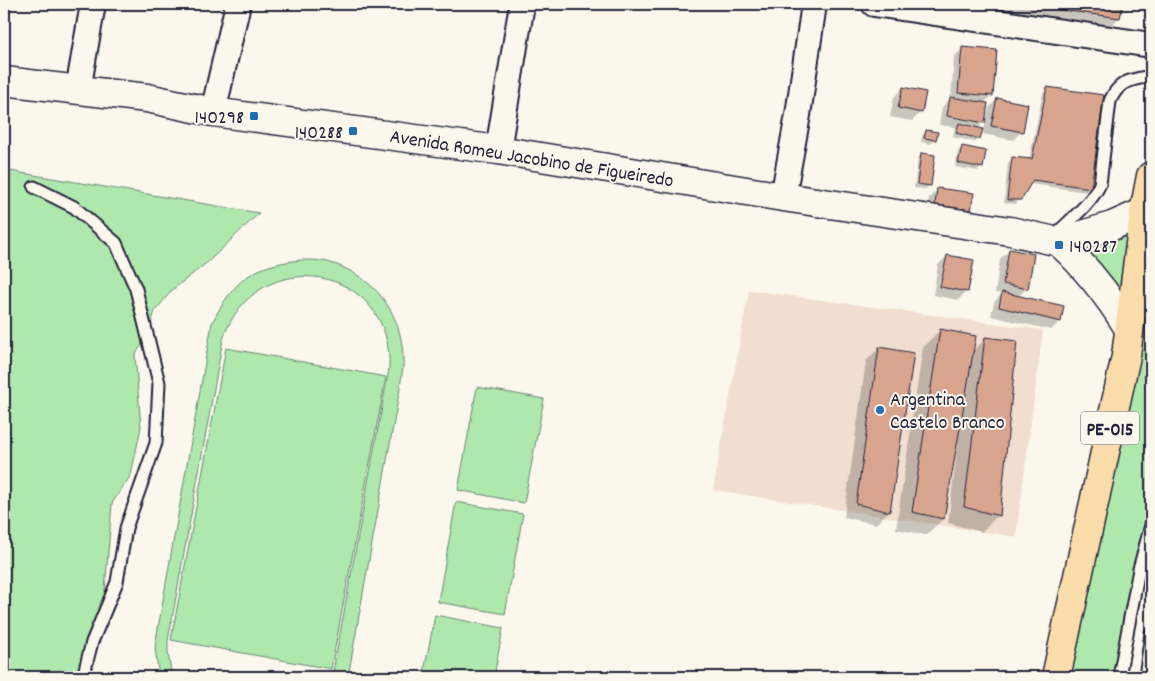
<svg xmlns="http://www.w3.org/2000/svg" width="1155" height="681" viewBox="0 0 1155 681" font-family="Dekko,sans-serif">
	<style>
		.built { fill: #f1ded0 }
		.green { fill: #afe8ad; stroke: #688574 }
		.shadow { fill: #0003 }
		.building { fill: #d9a48e; stroke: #22223b }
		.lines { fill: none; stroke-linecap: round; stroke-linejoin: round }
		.lane-casing { stroke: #22223b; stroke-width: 15 }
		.street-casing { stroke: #22223b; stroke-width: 28 }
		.secondary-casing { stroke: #22223b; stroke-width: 31 }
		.highway-casing { stroke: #22223b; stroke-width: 31 }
		.lane { stroke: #fbf7ec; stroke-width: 11 }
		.street { stroke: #fbf7ec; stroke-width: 24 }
		.secondary { stroke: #fbf7ec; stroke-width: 28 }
		.highway { stroke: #faddab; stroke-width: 28 }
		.poi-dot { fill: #1f6fb2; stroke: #fbf7ec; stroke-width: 2 }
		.labels { text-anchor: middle; stroke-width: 4; stroke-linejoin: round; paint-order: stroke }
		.shield { fill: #fbf7ec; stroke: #636270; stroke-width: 1 }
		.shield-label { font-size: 19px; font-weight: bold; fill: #22223b }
		.poi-label { font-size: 20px; fill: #22223b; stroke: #fbf7ec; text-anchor: end }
		.street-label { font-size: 20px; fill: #22223b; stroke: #fbf7ec }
	</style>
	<rect width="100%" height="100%" fill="#fbf7ec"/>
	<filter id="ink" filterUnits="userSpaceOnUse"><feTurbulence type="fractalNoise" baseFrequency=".02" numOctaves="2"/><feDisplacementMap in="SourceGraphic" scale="10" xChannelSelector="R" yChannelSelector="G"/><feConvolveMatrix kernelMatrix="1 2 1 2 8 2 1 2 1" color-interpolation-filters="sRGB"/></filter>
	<g filter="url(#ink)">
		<path class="built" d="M 749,290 L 1043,330 L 1016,537 L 713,490 Z"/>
		<path class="green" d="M 4,170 L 259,213 L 209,261 L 172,290 L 155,311 L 147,337 L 135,355 L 141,427 L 131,475 L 112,503 L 103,615 L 86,677 L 4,677 Z
			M 1140,216 L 1128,327 L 1070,243 Z
			M 1151,247 L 1151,529 L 1116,677 L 1069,677 Z
			M 301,260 C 310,260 322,260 331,263 C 374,276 402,313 403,357 C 404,367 401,378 400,388 L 348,677 L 332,677 L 389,369 C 395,265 256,240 223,339 L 168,641 L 168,653 L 172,677 L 159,677 L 155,648 L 157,634 L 212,323 C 234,280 252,265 301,260 Z
			M 226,348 L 386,377 L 331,669 L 171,640 Z
			M 477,387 L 544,399 L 524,503 L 458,490 Z
			M 456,502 L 523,514 L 505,614 L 438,602 Z
			M 435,615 L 503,628 L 494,677 L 423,677 Z"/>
		<path class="shadow" d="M 978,4 L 1122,4 L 1119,18 L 1102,34 L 991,18 L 993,7 Z
			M 963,48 L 992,95 L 984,103 L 984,122 L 977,129 L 979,138 L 975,142 L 953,137 L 955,127 L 939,125 L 942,107 L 951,98 L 954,57 Z
			M 903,88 L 920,113 L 912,121 L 890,117 L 894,97 Z
			M 1047,89 L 1090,188 L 1086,192 L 1030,184 L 1016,204 L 1004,203 L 1008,163 L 1012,159 L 1029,160 L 1043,93 Z
			M 997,99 L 1021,132 L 1013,140 L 983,134 L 989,108 Z
			M 926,132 L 935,140 L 931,144 L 921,142 L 922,136 Z
			M 962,147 L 982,167 L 978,171 L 955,167 L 958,152 Z
			M 922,154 L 930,185 L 926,189 L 914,188 L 918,159 Z
			M 938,189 L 970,210 L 961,218 L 927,213 L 929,198 Z
			M 1009,251 L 1027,288 L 1018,297 L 1060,321 L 1051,330 L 991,316 L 994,302 L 1002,294 L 995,293 L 1000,259 Z
			M 947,256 L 967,291 L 958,300 L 933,295 L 938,265 Z
			M 940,330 L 971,353 L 986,338 L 998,515 L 982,532 L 948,523 L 958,443 L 956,443 L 943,519 L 926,535 L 896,529 L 923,347 Z
			M 879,348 L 889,511 L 876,524 L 844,517 L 866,361 Z"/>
		<path class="building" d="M 1018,4 L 1123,4 L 1120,18 Z
			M 962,47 L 997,50 L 993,96 L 958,93 Z
			M 903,87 L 926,92 L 922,113 L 898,108 Z
			M 1047,87 L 1104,95 L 1091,188 L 1033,180 L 1021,200 L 1007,200 L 1012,157 L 1032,159 Z
			M 950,97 L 988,103 L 985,123 L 947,116 Z
			M 997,98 L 1028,104 L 1023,132 L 991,126 Z
			M 959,123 L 983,129 L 980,139 L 956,133 Z
			M 926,130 L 938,132 L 936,140 L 924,138 Z
			M 962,146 L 986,151 L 983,168 L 958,163 Z
			M 921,153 L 935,155 L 931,186 L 917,184 Z
			M 937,188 L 974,193 L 971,210 L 935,205 Z
			M 1009,249 L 1034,254 L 1028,289 L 1003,284 Z
			M 947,255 L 974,260 L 968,292 L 940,287 Z
			M 1002,292 L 1064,306 L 1061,322 L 999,307 Z
			M 940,329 L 976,336 L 944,519 L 912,512 Z
			M 985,337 L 1017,341 L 1000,516 L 964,507 Z
			M 879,347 L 914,353 L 890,512 L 856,504 Z"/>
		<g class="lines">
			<g class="lane-casing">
				<path id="lane" d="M 34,187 L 74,207 L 116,243 L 136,289 L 159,383 L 156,443 L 126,528 L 117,582 L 92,642 L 83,677
					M 1053,237 C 1069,221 1091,204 1100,184 L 1110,101 C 1119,80 1131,80 1151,76
					M 1119,677 L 1139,569 L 1151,525
					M 1145,677 L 1151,633"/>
			</g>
			<g class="street-casing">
				<path id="street" d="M 874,4 L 1151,45
					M 78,90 L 93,4
					M 213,112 L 238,4
					M 498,150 L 522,4
					M 783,197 L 798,115 L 814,4"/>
			</g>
			<g class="secondary-casing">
				<path id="secondary" d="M 4,81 L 147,98 L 213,112 L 498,150 L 783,197 L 1010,231 L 1059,242 L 1112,226 L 1144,212
					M 1059,242 C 1086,267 1108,295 1128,327"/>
			</g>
			<g class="highway-casing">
				<path id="highway" d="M 1056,677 L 1126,356 L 1144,212 L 1151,176"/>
			</g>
			<use href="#lane" class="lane"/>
			<use href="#street" class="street"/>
			<use href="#secondary" class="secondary"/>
			<use href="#highway" class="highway"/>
		</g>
	</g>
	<g class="poi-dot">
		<rect x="249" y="111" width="10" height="10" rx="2.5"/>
		<rect x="348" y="126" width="10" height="10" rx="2.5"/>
		<rect x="1054" y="240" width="10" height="10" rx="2.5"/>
		<circle cx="880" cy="410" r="5"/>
	</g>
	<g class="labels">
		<rect class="shield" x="1081" y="411.5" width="58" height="33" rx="4"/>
		<g class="shield-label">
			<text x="1110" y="435">PE-015</text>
		</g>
		<g class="poi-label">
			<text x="244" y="123">140298</text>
			<text x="343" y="138">140288</text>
			<text x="1069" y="252" text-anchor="start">140287</text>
			<text x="890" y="405" text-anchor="start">Argentina<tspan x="890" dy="23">Castelo Branco</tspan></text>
		</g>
		<g class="street-label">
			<text transform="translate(532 157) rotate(9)" y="7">Avenida Romeu Jacobino de Figueiredo</text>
		</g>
	</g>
	<rect width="1155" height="681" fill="none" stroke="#fbf7ec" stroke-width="20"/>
	<rect x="10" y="10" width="1135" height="661" fill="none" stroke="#22223b" stroke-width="2" filter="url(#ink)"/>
</svg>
